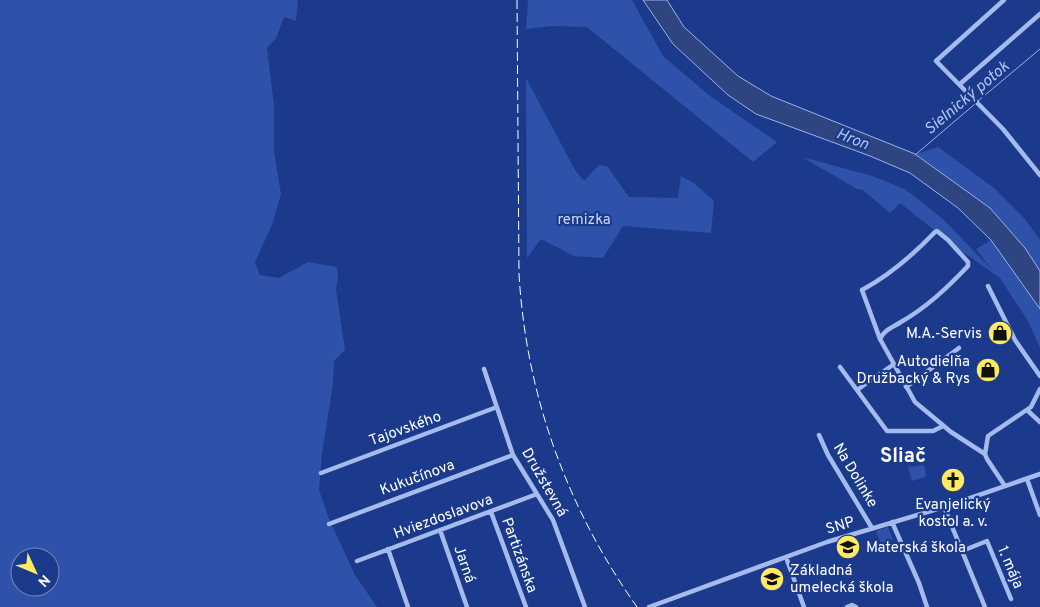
<svg xmlns="http://www.w3.org/2000/svg" width="1040" height="607" viewBox="0 0 1040 607" font-family="Overpass,sans-serif">
	<style>
		.green { fill: #2e52a9; fill-rule: evenodd }
		.water { fill: #2f4582; stroke: #99b3ef }
		.lines { fill: none; stroke-linecap: round; stroke-linejoin: round }
		.stream { stroke: #99b3ef; stroke-width: 1 }
		.minor { stroke: #a6bbed; stroke-width: 4.5 }
		.rail { stroke: #fff; stroke-width: 1; stroke-dasharray: 9 4; stroke-linecap: butt }
		.labels { text-anchor: middle; stroke-width: 4.5; stroke-linejoin: round; paint-order: stroke }
		.park-label { font-size: 15px; fill: #ccd9f9; stroke: #1b3a8b }
		.poi-label { font-size: 15px; fill: #fff; stroke: #1b3a8b; text-anchor: end }
		.street-label { font-size: 15px; fill: #fff; stroke: #1b3a8b }
		.water-label { font-size: 16px; font-style: italic; fill: #b2c6f4; stroke: #1b3a8b }
		.district-label { font-size: 20px; font-weight: bold; fill: #fff; stroke: #1b3a8b }
	</style>
	<rect width="100%" height="100%" fill="#1b3a8b"/>
	<path class="green" d="M 0,0 L 298,0 L 296,21 L 284,17 L 276,38 L 267,48 L 274,106 L 274,152 L 281,194 L 272,225 L 255,262 L 260,275 L 279,278 L 308,262 L 337,267 L 338,277 L 336,290 L 345,350 L 334,361 L 333,383 L 322,454 L 319,490 L 329,519 L 355,575 L 377,607 L 0,607 ZM 20,557 L 50,557 L 50,587 L 20,587 Z
		M 528,0 L 632,0 L 663,56 L 710,96 L 777,142 L 753,162 L 587,27 L 552,26 L 526,29 Z
		M 526,78 L 575,170 L 584,181 L 599,165 L 607,166 L 629,197 L 678,198 L 681,176 L 695,184 L 714,201 L 711,233 L 623,226 L 603,258 L 574,256 L 541,239 L 527,258 Z
		M 938,147 L 994,188 L 1025,219 L 1040,240 L 1040,271 L 1025,248 L 990,208 L 916,154 Z
		M 802,157 L 872,176 L 905,189 L 944,220 L 992,270 L 976,249 L 991,240 L 1040,309 L 1040,348 L 1028,321 L 1000,278 L 954,246 L 900,203 L 890,213 L 863,190 L 857,189 Z
		M 924,465 L 926,475 L 925,477 L 912,481 L 908,467 Z
		M 888,527 L 893,539 L 881,544 L 876,531 Z"/>
	<path class="water" d="M 643,0 L 667,0 L 684,27 L 738,76 L 771,96 L 915,154 L 990,208 L 1025,248 L 1040,271 L 1040,309 L 991,240 L 958,208 L 910,173 L 870,156 L 756,114 L 728,95 L 673,44 Z"/>
	<g class="lines">
		<path class="stream" d="M 978,101 L 1040,49
			M 915,155 L 975,104"/>
		<path class="minor" d="M 1004,0 L 936,61 L 1003,129 L 1040,175
			M 960,84 L 1040,14
			M 988,286 L 1015,340 L 1040,376
			M 880,339 C 884,330 893,327 901,322 C 927,307 947,288 968,266 L 968,262 L 948,240 L 937,231 L 935,232 C 913,255 890,275 862,290 L 880,339 L 915,402 L 951,432 L 985,454
			M 840,367 L 887,431 L 933,431 L 943,426
			M 484,369 L 513,455 L 553,520 L 585,607
			M 906,387 L 959,348
			M 857,390 L 894,364
			M 1027,410 L 1040,422
			M 819,435 L 828,455 L 872,528
			M 321,473 L 497,407
			M 1027,479 L 1040,515
			M 1005,486 L 987,459 L 985,454 L 988,436 L 1031,407 L 1040,389
			M 944,507 L 985,607
			M 491,512 L 526,607
			M 892,522 L 919,583 L 927,607
			M 329,524 L 513,455
			M 440,530 L 467,607
			M 388,549 L 408,607
			M 962,551 L 987,541 L 1011,599
			M 786,557 L 804,607
			M 357,561 L 537,494
			M 649,607 L 827,542 L 944,507 L 1040,474
			M 847,607 L 852,605 L 856,607"/>
		<path class="rail" d="M 517,0 L 519,274 C 526,395 567,508 637,607"/>
	</g>
	<defs>
		<g id="shop-disc" transform="scale(1.25)"><circle r="9.5" fill="#feea63" stroke="#1b3a8b"/><path d="M-5-2.5h2.3a2.7 3.5 0 0 1 5.4 0H5L5.5 6h-11ZM-1.5-2.5h3a1.5 2.3 0 0 0-3 0Z" fill="#111"/></g>
		<g id="church-disc" transform="scale(1.25)"><circle r="9.5" fill="#feea63" stroke="#1b3a8b"/><path d="M-1.2-6h2.4v3.5h3.3v2.4h-3.3V6h-2.4V-.1h-3.3v-2.4h3.3Z" fill="#111"/></g>
		<g id="school-disc" transform="scale(1.25)"><circle r="9.5" fill="#feea63" stroke="#1b3a8b"/><path d="M0-5L7-2L0 1L-7-2ZM-4 1L0 2.5L4 1V4Q0 6-4 4Z" fill="#111"/></g>
	</defs>
	<g fill-rule="evenodd">
		<use href="#shop-disc" x="1000" y="333"/>
		<use href="#shop-disc" x="988" y="370"/>
		<use href="#church-disc" x="953" y="480"/>
		<use href="#school-disc" x="848" y="547"/>
		<use href="#school-disc" x="772" y="579"/>
	</g>
	<g class="labels">
		<g class="park-label">
			<text x="584" y="224">remizka</text>
		</g>
		<g class="poi-label">
			<text x="982" y="338">M.A.-Servis</text>
			<text x="970" y="366">Autodielňa<tspan x="970" dy="17">Družbacký &amp; Rys</tspan></text>
			<text x="953" y="509" text-anchor="middle">Evanjelický<tspan x="953" dy="17">kostol a. v.</tspan></text>
			<text x="866" y="552" text-anchor="start">Materská škola</text>
			<text x="790" y="575" text-anchor="start">Základná<tspan x="790" dy="17">umelecká škola</tspan></text>
		</g>
		<g class="street-label">
			<text transform="translate(405 428) rotate(-20)" y="5">Tajovského</text>
			<text transform="translate(856 475) rotate(59)" y="5">Na Dolinke</text>
			<text transform="translate(417 477) rotate(-20)" y="5">Kukučínova</text>
			<text transform="translate(545 482) rotate(60)" y="5">Družstevná</text>
			<text transform="translate(443 516) rotate(-20)" y="5">Hviezdoslavova</text>
			<text transform="translate(840 525) rotate(-17)" y="5">SNP</text>
			<text transform="translate(520 555) rotate(70)" y="5">Partizánska</text>
			<text transform="translate(465 564) rotate(71)" y="5">Jarná</text>
			<text transform="translate(1011 567) rotate(67)" y="5">1. mája</text>
		</g>
		<g class="water-label">
			<text transform="translate(966 97) rotate(-40)" y="6">Sielnický potok</text>
			<text transform="translate(853 138) rotate(22)" y="6">Hron</text>
		</g>
		<g class="district-label">
			<text x="903" y="462">Sliač</text>
		</g>
	</g>
	<g transform="translate(35 572) rotate(134)"><circle r="24" fill="#1b3a8b" stroke="#7689b9"/>
	<path d="M0-4L9 19L0 12L-9 19Z" fill="#feea63"/>
	<text y="-8" font-size="14" font-weight="bold" text-anchor="middle" fill="#ffffff">N</text>
	</g>
</svg>
